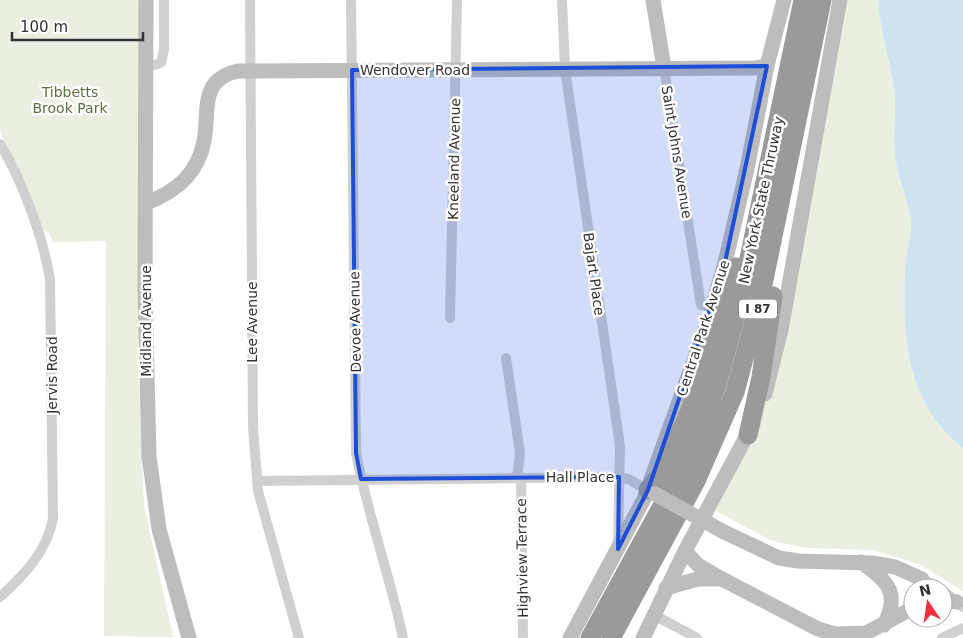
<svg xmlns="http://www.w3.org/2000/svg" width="963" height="638" viewBox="0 0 963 638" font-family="'DejaVu Sans',sans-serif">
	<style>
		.green { fill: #e9f0e1 }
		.water { fill: #cde3f0 }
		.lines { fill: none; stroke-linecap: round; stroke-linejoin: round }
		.street { stroke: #d0d0d0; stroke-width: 10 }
		.secondary { stroke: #bdbdbd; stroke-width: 15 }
		.highway { stroke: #9a9a9a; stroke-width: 19 }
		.secondary-bridge { stroke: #bdbdbd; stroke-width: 15 }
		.marked { fill: #1d4ed8; fill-opacity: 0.2; stroke: #1d4ed8; stroke-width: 4; stroke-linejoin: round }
		.labels { text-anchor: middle; stroke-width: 5; stroke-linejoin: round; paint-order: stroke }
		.shield { fill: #fff; stroke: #707070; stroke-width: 1 }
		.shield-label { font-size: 12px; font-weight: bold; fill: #333 }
		.street-label { font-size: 14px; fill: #333; stroke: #fff }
		.park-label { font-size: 14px; fill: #57733c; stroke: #fff }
	</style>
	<rect width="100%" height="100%" fill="#fff"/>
	<path class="green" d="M 0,0 L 139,0 L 140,240 L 138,355 L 144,505 L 173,637 L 104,636 L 106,241 L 53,242 L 49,233 L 41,229 L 0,131 Z
		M 848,0 L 878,0 C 880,32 890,59 894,89 C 897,112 892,135 895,158 C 898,179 908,199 911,220 C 912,236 906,253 905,269 C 902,337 906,403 963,448 L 963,591 L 919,564 L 872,550 L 808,548 L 772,541 L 716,511 L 768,396 L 807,226 Z"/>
	<path class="water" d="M 878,0 L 963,0 L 963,448 C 906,403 902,337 905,269 C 906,253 912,236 911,220 C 908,199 898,179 895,158 C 892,135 897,112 894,89 C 890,59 880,32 878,0 Z"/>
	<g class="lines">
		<path class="street" d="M 250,0 L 253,427 L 258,491 L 299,638
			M 351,0 L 356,453 C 368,516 390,576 403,638
			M 562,0 L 565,69 L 620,446 L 618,545
			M 147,67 L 161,63 L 164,50 L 164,0
			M 664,68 L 701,305
			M 0,144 C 22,180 43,237 50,279 L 53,518 C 47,552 24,575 0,597
			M 450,318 L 457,0
			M 506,358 L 520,453 L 517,478
			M 521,477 L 523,638
			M 257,481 L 619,477 L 628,479 L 648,490
			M 922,579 L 939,588
			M 943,591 L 963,607
			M 654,615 L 697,638
			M 942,638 L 963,628"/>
		<path class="secondary" d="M 146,0 L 145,291 L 149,456 L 159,529 L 189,638
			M 653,0 L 664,68
			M 146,203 C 176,192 198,174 204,141 C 210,111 198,80 238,71 L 755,68 L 767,66
			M 765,394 L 781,330 L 840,0
			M 724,532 L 779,558 L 798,561 L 872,563 L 895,567 L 922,579 L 919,588
			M 685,551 L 698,565 L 722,579 L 818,629 L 835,634 L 866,633 L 913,608
			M 861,562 C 887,581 901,592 884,625
			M 666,588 L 698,579 L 721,579
			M 943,600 L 957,602
			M 570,638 L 644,499 L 706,327 L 724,267 L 747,169 L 767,66 L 784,0
			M 643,638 L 685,551 L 753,424"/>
		<path class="highway" d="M 748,435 L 761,377 L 773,296
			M 648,490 L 661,475 L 690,411 L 736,267
			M 590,638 L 680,473 L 717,385 L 742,292 L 803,0
			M 611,638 L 696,481 L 735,392 L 760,299 L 822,0"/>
		<path class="secondary-bridge" d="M 655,494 L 724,532"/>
	</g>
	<path class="marked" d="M 767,66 L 724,267 L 648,490 L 618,549 L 619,477 L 361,479 L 356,453 L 352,70 Z"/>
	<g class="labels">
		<rect class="shield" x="739" y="299.5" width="38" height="19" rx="4"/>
		<g class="shield-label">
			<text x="758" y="313">I 87</text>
		</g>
		<g class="street-label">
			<text x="415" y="75">Wendover Road</text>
			<text transform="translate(677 152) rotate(81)" y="5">Saint Johns Avenue</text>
			<text transform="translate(454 159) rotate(-89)" y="5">Kneeland Avenue</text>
			<text transform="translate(761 200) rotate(-78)" y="5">New York State Thruway</text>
			<text transform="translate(594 274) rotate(82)" y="5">Bajart Place</text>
			<text transform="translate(146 321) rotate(-90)" y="5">Midland Avenue</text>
			<text transform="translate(252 322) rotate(-90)" y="5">Lee Avenue</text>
			<text transform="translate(355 322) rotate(-91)" y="5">Devoe Avenue</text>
			<text transform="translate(703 328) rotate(-72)" y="5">Central Park Avenue</text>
			<text transform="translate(52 375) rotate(-90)" y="5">Jervis Road</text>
			<text x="580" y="482">Hall Place</text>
			<text transform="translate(522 558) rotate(-91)" y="5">Highview Terrace</text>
		</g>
		<g class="park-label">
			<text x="70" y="97">Tibbetts<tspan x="70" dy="16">Brook Park</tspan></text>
		</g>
	</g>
	<g transform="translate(928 603) rotate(347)"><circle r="24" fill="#ffffff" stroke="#adadad"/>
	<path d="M0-4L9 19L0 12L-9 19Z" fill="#f02f43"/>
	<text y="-8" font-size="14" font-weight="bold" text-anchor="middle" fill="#333333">N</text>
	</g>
	<path d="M12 32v8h131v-8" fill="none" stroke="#333333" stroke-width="2.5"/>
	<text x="20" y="32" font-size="15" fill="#333333" stroke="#ffffff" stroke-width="4" paint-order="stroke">100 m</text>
</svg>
